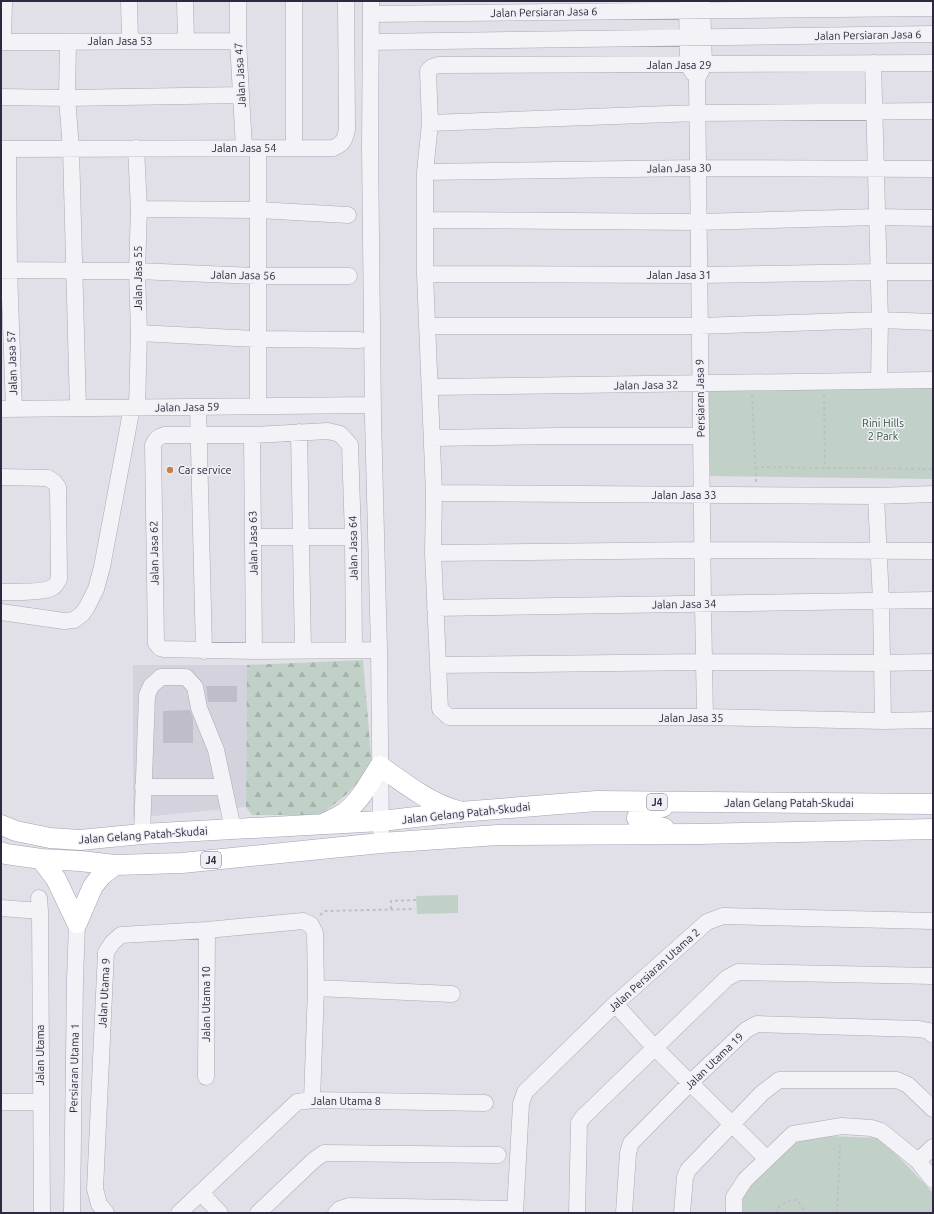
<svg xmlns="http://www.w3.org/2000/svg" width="934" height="1214" viewBox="0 0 934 1214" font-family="Ubuntu,sans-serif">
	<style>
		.built { fill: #d4d2dd }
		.forest { fill: url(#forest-firs) }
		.park { fill: #c1d1c7 }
		.building { fill: #c0bdca }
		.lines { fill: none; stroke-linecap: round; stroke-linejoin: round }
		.minor-casing { stroke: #aba9b5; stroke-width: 17 }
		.major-casing { stroke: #a3a0b3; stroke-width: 21 }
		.path { stroke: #c0bec6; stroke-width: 2; stroke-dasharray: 3 3; stroke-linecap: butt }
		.minor { stroke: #f3f2f6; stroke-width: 16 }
		.major { stroke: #fff; stroke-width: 20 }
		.poi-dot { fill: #c6824c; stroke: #f0eff5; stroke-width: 1.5 }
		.labels { text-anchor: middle; stroke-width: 3; stroke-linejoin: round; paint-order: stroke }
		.shield { fill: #f0eff5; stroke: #686475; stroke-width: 1 }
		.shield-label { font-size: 10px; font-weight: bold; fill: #2e293e }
		.street-label { font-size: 11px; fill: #2e293e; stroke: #f0eff5 }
		.park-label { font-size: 11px; fill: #375945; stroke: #f0eff5 }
		.poi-label { font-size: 11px; fill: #2e293e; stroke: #f0eff5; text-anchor: start }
	</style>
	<defs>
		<pattern id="forest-firs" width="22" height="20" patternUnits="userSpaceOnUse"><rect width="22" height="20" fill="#c1d1c7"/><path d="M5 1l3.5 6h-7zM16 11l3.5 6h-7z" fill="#a6b3ac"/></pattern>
	</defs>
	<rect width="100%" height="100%" fill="#e1e0e8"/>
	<path class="built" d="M 133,665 L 247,665 L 246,807 L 133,818 Z"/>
	<path class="forest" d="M 363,660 L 372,767 L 347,794 L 321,815 L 252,815 L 246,807 L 247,665 Z"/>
	<path class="park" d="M 703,379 L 933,381 L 933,479 L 705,476 Z
		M 458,895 L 458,913 L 417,914 L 416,896 Z
		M 800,1135 L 881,1138 L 933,1193 L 933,1213 L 743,1213 L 743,1193 Z"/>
	<path class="building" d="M 206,686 L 237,686 L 237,702 L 208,702 Z
		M 190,710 L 193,718 L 193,743 L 163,743 L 163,711 Z"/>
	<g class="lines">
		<g class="minor-casing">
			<path id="minor" d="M 129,1 L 130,41
				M 185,1 L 186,41
				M 238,1 L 238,41 L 244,148
				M 371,1 L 370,147 L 373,418 L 379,650 L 381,831
				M 687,1 L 688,64 L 693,73
				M 702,1 L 704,65 L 697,79 L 703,604 L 705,717
				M 371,14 L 933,8
				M 1,42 L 238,41
				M 3,42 L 4,1
				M 68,42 L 67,98 L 71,149 L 78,408
				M 371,42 L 933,34
				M 873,63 L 880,320 L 879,381
				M 933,63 L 438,65 L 432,67 L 428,71 L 430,123 L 425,172 L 425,274 L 434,493 L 433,553 L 440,709 L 449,717 L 705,717 L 883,721 L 933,720
				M 1,97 L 67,98 L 241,95
				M 430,123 L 697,113 L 933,111
				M 136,148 L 139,209 L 137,271 L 139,333 L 137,407
				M 258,148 L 258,406
				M 294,148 L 294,1
				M 1,149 L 333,148 C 343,144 345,140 347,129 L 346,1
				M 8,149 L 9,270 L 14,409
				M 425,172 L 698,168 L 933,169
				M 139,209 L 258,210 L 348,215
				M 425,220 L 698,222 L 877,217 L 933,218
				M 1,270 L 137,271 L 258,276 L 349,276
				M 425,274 L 699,275 L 879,272 L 933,272
				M 427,326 L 699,326 L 880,320 L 933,322
				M 139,333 L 258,339 L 360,340
				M 430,387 L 933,380
				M 198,407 L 204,651
				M 1,409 L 373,405
				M 299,432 L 303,651
				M 252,435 L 254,651
				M 432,438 L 559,436 L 701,436
				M 1,477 L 48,478 L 54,482 L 58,487 L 59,579 C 57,582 56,586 53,587 C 45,593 12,592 1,592
				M 434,493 L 876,496 L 933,494
				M 876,496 L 881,601 L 883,721
				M 253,537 L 353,537
				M 433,553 L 702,550 L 933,551
				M 435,608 L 933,600
				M 1,612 L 64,621 L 74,620 L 82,614 L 87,607 L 96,589 L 102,567 L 132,407
				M 354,650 L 353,537 L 350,445 L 340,434 L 328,431 L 252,435 L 164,435 C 158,437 156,439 153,445 L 156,643 L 160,648 L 164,649 L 254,651 L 379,650
				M 438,665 L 704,662 L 881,663 L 933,662
				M 143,787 L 224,787
				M 142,834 L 147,695 L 151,686 L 161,677 L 186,677 L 195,687 L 199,708 L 216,750 L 233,829
				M 39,898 L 40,911 L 42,1213
				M 1,908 L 40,911
				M 316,988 L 452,994
				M 615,1004 L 655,1048 L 766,1158
				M 206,1077 L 207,930
				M 1,1102 L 41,1102
				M 918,1161 L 933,1147
				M 201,1193 L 220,1213
				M 72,1213 L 75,980 L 77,923
				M 106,1213 L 99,1204 L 95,1189 L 106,952 L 113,942 L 121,935 L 207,930 L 303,921 L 311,925 L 315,933 L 316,988 L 312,1100
				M 179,1213 L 297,1102 L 312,1100 L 485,1103
				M 258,1213 L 314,1160 L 324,1153 L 498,1155
				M 336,1213 L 340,1209 L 349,1206 L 515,1209
				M 515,1213 L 521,1104 L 525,1092 L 615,1004 L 707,922 L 723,916 L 933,921
				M 577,1213 L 579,1123 L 583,1117 L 727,978 L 738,972 L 933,976
				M 624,1213 L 628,1153 L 631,1143 L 690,1083 L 746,1030 L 757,1024 L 919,1029 L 929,1031 L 933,1035
				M 682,1213 L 685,1177 L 688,1170 L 762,1093 L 779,1080 L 897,1080 L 908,1085 L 933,1109
				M 734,1213 L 734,1197 L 745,1180 L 793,1134 L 842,1126 L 871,1128 L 881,1131 L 918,1161 L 933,1180"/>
		</g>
		<g class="major-casing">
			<path id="major" d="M 663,807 L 640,811 L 637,818 L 641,823 L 664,828
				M 325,823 C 332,820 338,817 344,813 C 360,802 370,781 380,766 C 404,783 429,803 458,811
				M 1,825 L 16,831 L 50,838 L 80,840 L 142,834 L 381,821 L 460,812 L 597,801 L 933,804
				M 1,852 L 6,854 L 41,859 L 80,861 L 115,865 L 182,863 L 381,843 L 498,835 L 699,834 L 933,829
				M 41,859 L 56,879 L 77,923
				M 77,923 L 93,886 L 102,875 L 115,865"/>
		</g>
		<path class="path" d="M 752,395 L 756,482
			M 824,395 L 825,468
			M 755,467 L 933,469
			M 391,909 L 391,901 L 416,900
			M 320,915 L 325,911 L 415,909
			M 776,1213 L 777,1208 L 790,1200 L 797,1200 L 806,1213
			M 837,1213 L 840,1145"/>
		<use href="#minor" class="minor"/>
		<use href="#major" class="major"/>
	</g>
	<circle class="poi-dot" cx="170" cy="470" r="4"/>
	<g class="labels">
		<g class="shield">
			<rect x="647" y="794" width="20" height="16" rx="3"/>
			<rect x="201" y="852" width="20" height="16" rx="3"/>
		</g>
		<g class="shield-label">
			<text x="657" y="806">J4</text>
			<text x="211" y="864">J4</text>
		</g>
		<g class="street-label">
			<text transform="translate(544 12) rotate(-1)" y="4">Jalan Persiaran Jasa 6</text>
			<text transform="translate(868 35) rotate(-1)" y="4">Jalan Persiaran Jasa 6</text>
			<text x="120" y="45">Jalan Jasa 53</text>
			<text x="679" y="69">Jalan Jasa 29</text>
			<text transform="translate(240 75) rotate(-93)" y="4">Jalan Jasa 47</text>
			<text x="244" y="152">Jalan Jasa 54</text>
			<text transform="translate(679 168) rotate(-1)" y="4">Jalan Jasa 30</text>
			<text transform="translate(243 275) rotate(1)" y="4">Jalan Jasa 56</text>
			<text x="679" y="279">Jalan Jasa 31</text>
			<text transform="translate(138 278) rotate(-90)" y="4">Jalan Jasa 55</text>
			<text transform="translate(12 363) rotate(-92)" y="4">Jalan Jasa 57</text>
			<text transform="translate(646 385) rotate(-1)" y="4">Jalan Jasa 32</text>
			<text transform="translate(700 398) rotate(-91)" y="4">Persiaran Jasa 9</text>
			<text transform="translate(187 407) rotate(-1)" y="4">Jalan Jasa 59</text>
			<text x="684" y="499">Jalan Jasa 33</text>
			<text transform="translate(253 543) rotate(-91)" y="4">Jalan Jasa 63</text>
			<text transform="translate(353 548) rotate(-91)" y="4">Jalan Jasa 64</text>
			<text transform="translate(154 553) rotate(-91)" y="4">Jalan Jasa 62</text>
			<text transform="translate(684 604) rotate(-1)" y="4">Jalan Jasa 34</text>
			<text x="691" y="722">Jalan Jasa 35</text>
			<text x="789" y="807">Jalan Gelang Patah-Skudai</text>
			<text transform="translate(466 813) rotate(-6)" y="4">Jalan Gelang Patah-Skudai</text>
			<text transform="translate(143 835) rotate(-4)" y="4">Jalan Gelang Patah-Skudai</text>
			<text transform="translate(654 970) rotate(-42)" y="4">Jalan Persiaran Utama 2</text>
			<text transform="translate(104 993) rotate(-87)" y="4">Jalan Utama 9</text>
			<text transform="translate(206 1004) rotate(-90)" y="4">Jalan Utama 10</text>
			<text transform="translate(40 1055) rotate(-90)" y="4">Jalan Utama</text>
			<text transform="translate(714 1061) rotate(-44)" y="4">Jalan Utama 19</text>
			<text transform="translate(74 1068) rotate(-89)" y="4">Persiaran Utama 1</text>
			<text x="346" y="1105">Jalan Utama 8</text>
		</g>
		<g class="park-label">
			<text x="883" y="427">Rini Hills<tspan x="883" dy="13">2 Park</tspan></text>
		</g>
		<g class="poi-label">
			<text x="178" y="474">Car service</text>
		</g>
	</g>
	<rect width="934" height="1214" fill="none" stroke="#2e293e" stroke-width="4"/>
</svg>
